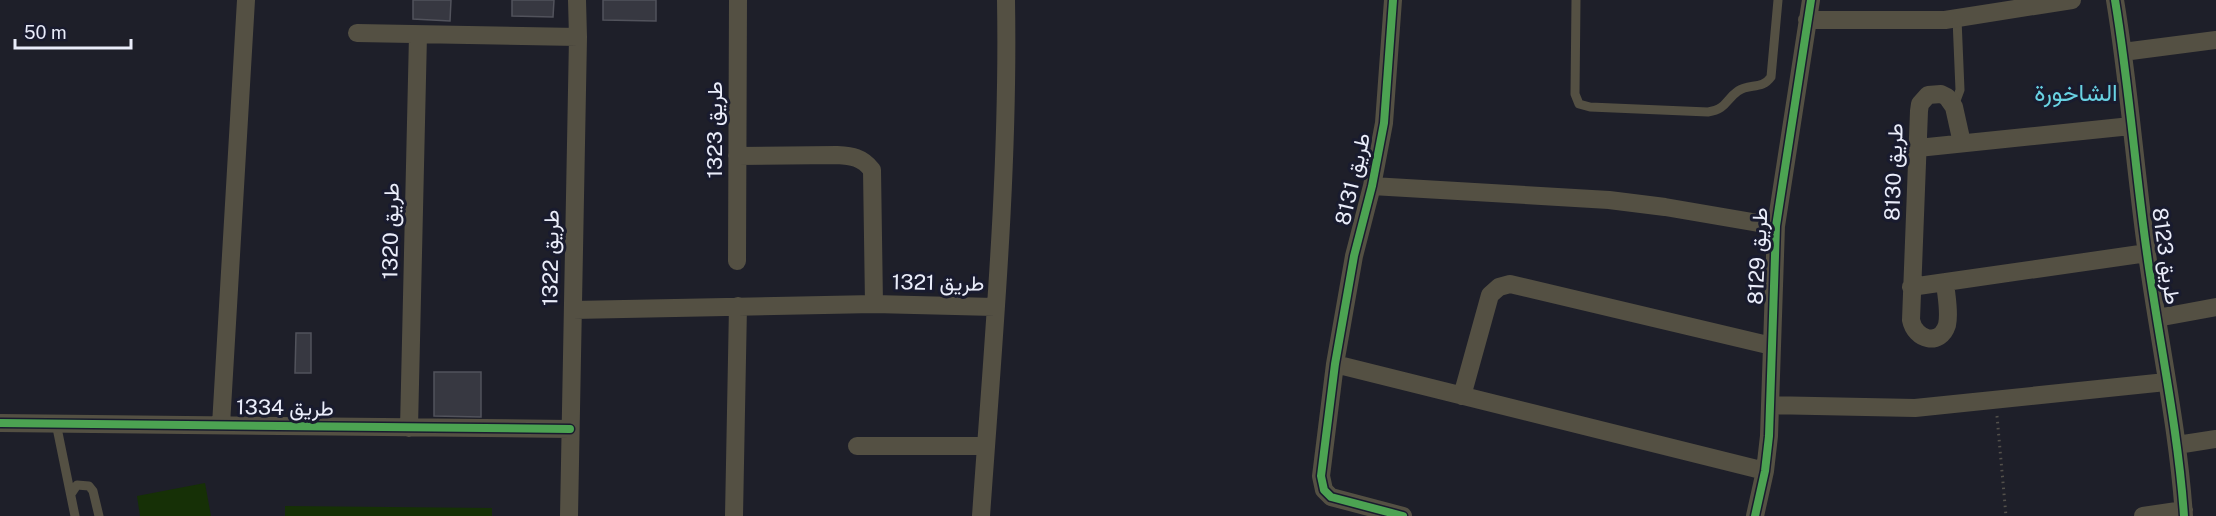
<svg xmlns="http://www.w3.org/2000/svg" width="2216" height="516" viewBox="0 0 2216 516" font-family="'Public Sans',Vazirmatn,sans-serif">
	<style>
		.grass { fill: #163006 }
		.building { fill: #373841; stroke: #52535c; stroke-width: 1.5 }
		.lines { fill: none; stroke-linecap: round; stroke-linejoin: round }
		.path { stroke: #53504b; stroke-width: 3; stroke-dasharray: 1.5 4.5; stroke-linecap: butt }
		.service { stroke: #545043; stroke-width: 9 }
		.minor { stroke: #545043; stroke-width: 18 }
		.cycleway-casing { stroke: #191b2e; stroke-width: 11 }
		.cycleway { stroke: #4ca352; stroke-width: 8 }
		.labels { text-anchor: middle; stroke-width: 6; stroke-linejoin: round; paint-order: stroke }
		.street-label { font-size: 21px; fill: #eaedfa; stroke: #191b2e }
		.quarter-label { font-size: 24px; fill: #69d3e3; stroke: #191b2e }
	</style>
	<rect width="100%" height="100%" fill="#1e1f29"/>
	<path class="grass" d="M 205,483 L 211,516 L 140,516 L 137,496 Z
		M 285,506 L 492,508 L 492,516 L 285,516 Z"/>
	<path class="building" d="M 413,0 L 451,0 L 450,21 L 413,19 Z
		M 512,0 L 554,0 L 553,17 L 512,16 Z
		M 603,0 L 656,0 L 656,21 L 603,20 Z
		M 296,333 L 311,333 L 311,373 L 295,373 Z
		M 434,372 L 481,372 L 481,417 L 434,416 Z"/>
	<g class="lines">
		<path class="path" d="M 1997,416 L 2006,516"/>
		<path class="service" d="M 1576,0 L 1575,94 L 1579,104 L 1590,107 L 1708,112 C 1727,109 1725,100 1738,91 C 1749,83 1762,90 1771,77 L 1778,0
			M 1954,106 L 1960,90 L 1957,19
			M 56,423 L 75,516
			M 71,494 L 77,485 L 89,486 L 93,491 L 99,516"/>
		<path class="minor" d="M 1393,0 L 1384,123 L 1372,186 L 1354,256 L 1335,364 L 1321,476 L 1324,490 L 1331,497 L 1403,516
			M 2115,0 C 2129,84 2135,169 2147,254 C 2159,341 2178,428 2184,516
			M 1807,20 L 1945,20 L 2072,0
			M 357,33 L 578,37
			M 2123,52 L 2216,40
			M 1918,148 L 2131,126
			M 737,156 L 837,155 C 852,156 862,157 872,170 L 874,304
			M 1372,186 L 1609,200 L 1665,207 L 1776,226
			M 737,261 L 738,0
			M 1945,282 C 1946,295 1950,312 1947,325 C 1940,347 1915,340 1911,320 L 1919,111 L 1920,104 L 1928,95 L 1941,94 L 1947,97 L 1954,107 L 1962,143
			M 1911,287 L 2147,253
			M 573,310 L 874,304 L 995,307
			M 2157,318 L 2216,307
			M 1335,364 L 1765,471
			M 1462,396 L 1490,295 L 1499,287 L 1510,284 L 1772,346
			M 1770,405 L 1915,408 L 2166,382
			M 0,423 L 570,429
			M 221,425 L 246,0
			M 409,428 L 418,35
			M 2177,445 L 2216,439
			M 857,446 L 986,446
			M 569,516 L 578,37 L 577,0
			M 734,516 L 738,306
			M 981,516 C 993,344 1009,172 1006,0
			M 1755,516 L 1765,471 L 1769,436 L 1776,226 L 1811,0
			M 2143,516 L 2184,510"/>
		<g class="cycleway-casing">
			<path id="cycleway" d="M 1393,0 L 1384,123 L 1372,186 L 1354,256 L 1335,364 L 1321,476 L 1324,490 L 1331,497 L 1403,516
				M 2115,0 C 2129,84 2135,169 2147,254 C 2159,341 2178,428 2184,516
				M 0,423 L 570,429
				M 1755,516 L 1765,471 L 1769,436 L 1776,226 L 1811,0"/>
		</g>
		<use href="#cycleway" class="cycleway"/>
	</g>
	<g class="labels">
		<g class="street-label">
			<text transform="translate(715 130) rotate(-90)" y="7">طريق 1323</text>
			<text transform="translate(1894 172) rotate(-88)" y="7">طريق 8130</text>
			<text transform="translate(1353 179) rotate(-77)" y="7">طريق 8131</text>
			<text transform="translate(391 231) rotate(-89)" y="7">طريق 1320</text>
			<text transform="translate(1758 256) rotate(-87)" y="7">طريق 8129</text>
			<text transform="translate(2166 256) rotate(82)" y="7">طريق 8123</text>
			<text transform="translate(551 258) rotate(-89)" y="7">طريق 1322</text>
			<text transform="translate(938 283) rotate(1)" y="7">طريق 1321</text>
			<text transform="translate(285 408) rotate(1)" y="7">طريق 1334</text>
		</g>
		<g class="quarter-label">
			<text x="2076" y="101">الشاخورة</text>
		</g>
	</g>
	<path d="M15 39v9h116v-9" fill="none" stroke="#eaedfa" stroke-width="3"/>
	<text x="24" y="39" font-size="18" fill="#eaedfa" stroke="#191b2e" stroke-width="4.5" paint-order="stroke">50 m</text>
</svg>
